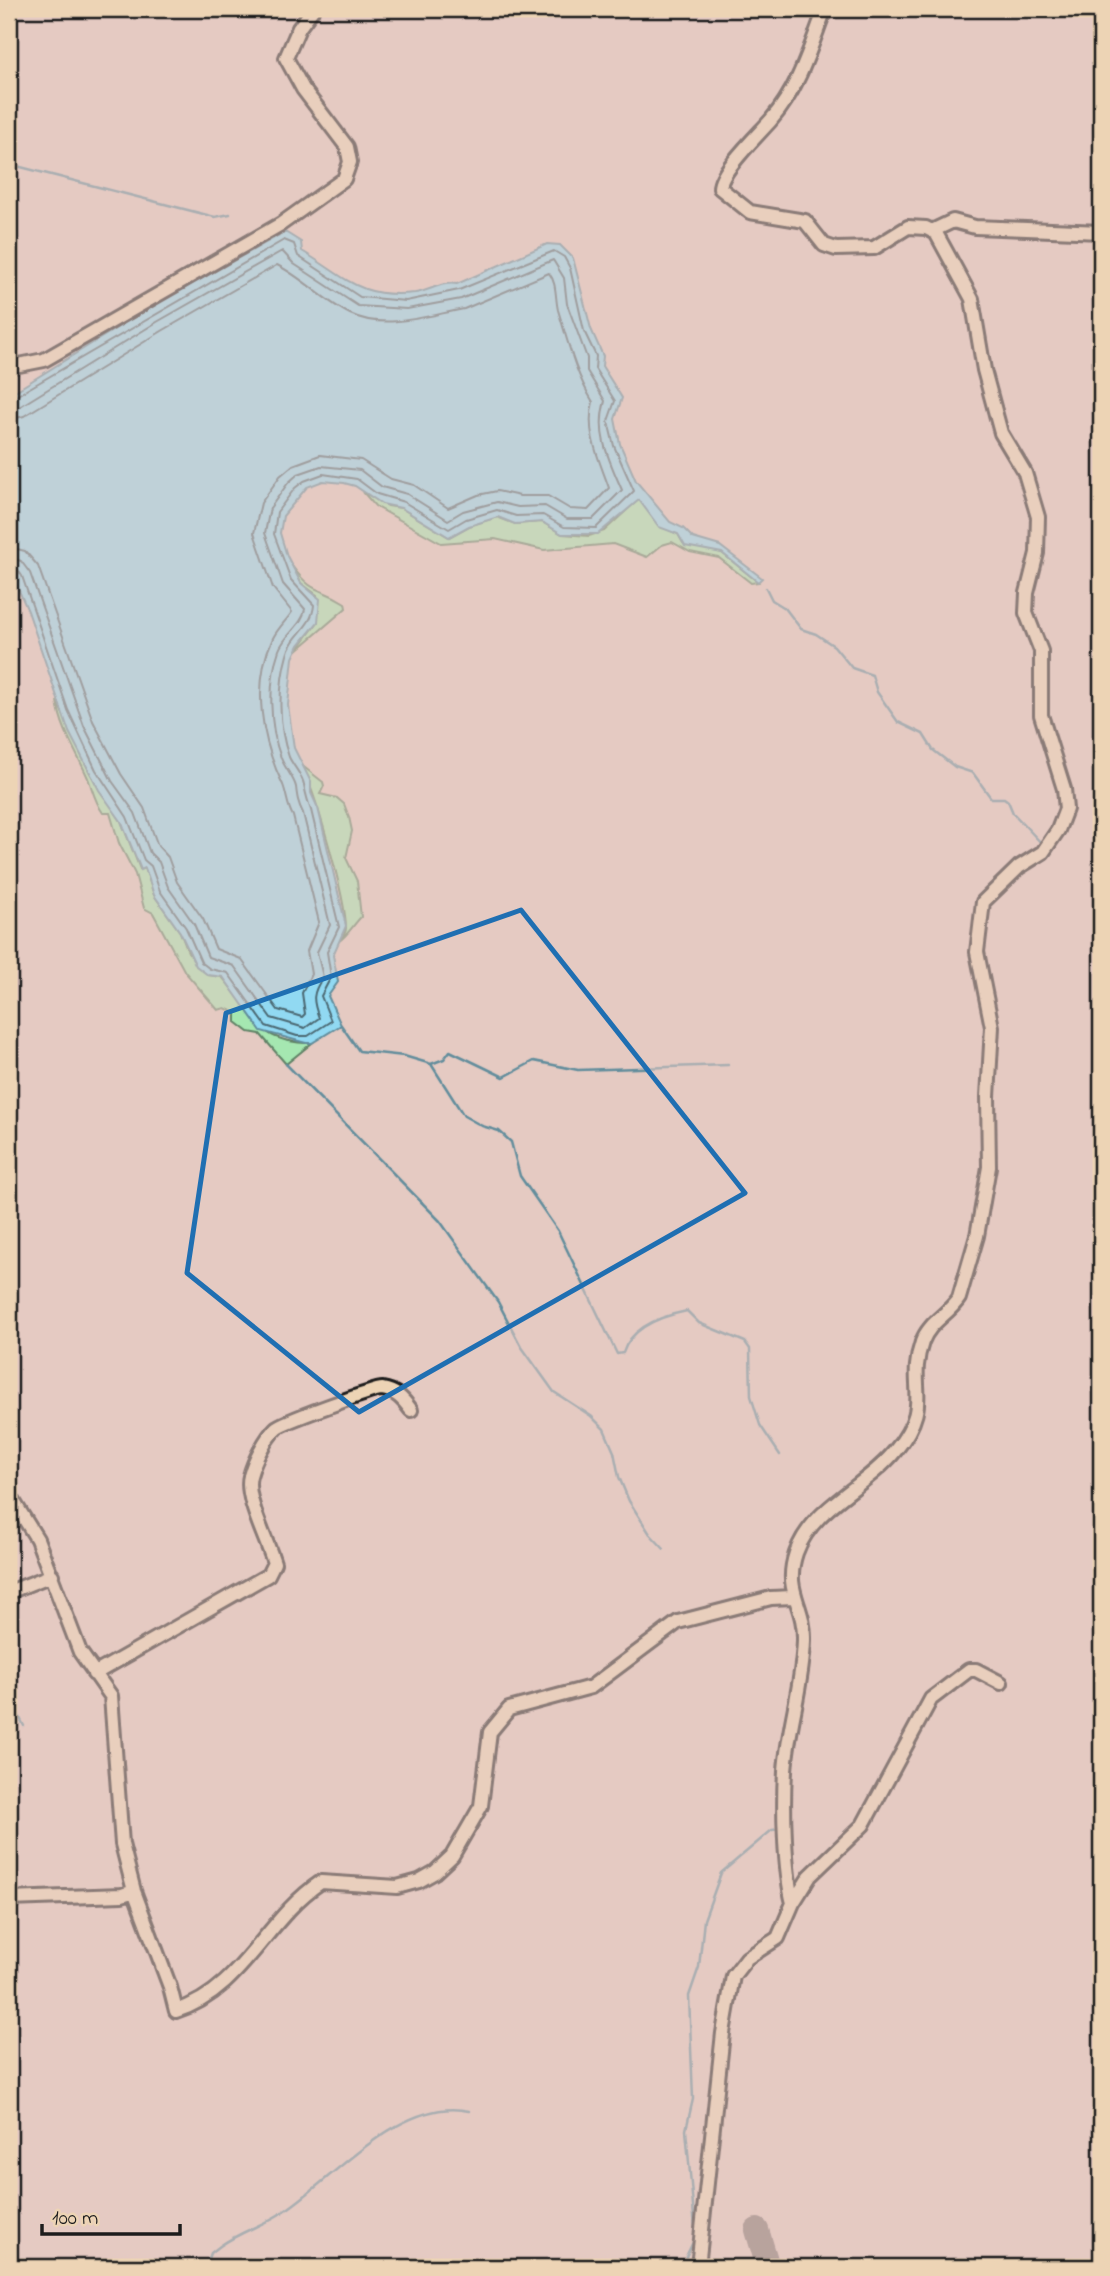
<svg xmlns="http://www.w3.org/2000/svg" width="1110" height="2276" viewBox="0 0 1110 2276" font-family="'Indie Flower',sans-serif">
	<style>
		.green { fill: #a5e7b1; stroke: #608266; stroke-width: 2 }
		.water { fill: #91d9f2; stroke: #628d9c; stroke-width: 2 }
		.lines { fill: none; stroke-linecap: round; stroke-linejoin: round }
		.shore { stroke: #4b6872; stroke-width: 2 }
		.stream { stroke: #628d9c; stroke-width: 2.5 }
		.taxiway { stroke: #80736f; stroke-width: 24 }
		.minor-casing { stroke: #1c1c1c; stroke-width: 18 }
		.minor { stroke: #edd4b5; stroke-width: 12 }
		.marked { fill: none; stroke: #1f6fb2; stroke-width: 5; stroke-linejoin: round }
	</style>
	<rect width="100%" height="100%" fill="#e5cac2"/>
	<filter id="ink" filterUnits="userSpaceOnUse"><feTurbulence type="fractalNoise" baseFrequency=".0143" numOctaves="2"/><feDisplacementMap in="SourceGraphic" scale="14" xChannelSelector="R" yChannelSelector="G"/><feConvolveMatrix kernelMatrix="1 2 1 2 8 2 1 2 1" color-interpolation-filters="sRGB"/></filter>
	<g filter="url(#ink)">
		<path class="green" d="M 363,492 L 388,506 L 401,508 L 449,537 L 469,526 L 497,517 L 515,524 L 542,522 L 562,534 L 589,536 L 604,531 L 639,499 L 659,526 L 678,534 L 683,543 L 722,553 L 758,582 L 751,583 L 719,558 L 690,552 L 672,542 L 662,545 L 647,557 L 613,544 L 544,550 L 495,539 L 441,543 L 375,506 Z
			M 292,566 C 314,596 319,586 345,603 L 346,608 L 296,651 L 318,622 L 317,595 L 301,583 Z
			M 57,701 L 90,773 L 121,821 L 140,869 L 145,868 L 154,895 L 180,932 L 188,952 L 208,975 L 222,977 C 255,1013 253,1043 312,1043 L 286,1064 L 260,1034 L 249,1032 L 236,1022 L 236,1013 L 225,1008 L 218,1010 L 185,972 L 153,913 L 144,908 L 135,874 L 119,843 L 110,813 L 103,813 C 95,802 93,791 88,778 C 77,753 61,729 57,701 Z
			M 300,764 L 323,782 L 324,786 L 320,794 L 337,798 L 344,804 L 349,817 L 352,831 L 346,858 L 357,881 L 361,917 C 353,925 348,935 338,942 C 342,937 346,934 346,928 C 346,900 314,785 300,764 Z"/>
		<path class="water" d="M 285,232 L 301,242 L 302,251 C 347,278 359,299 415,293 C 430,291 442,281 457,284 L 547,244 L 560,245 L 573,258 L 591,329 L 603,356 L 602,366 L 622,398 L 615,419 L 620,444 L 636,481 L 670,522 L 683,528 L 693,538 L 720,546 L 762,578 L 758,582 L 722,553 L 685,546 L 678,534 L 659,527 L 639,500 L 598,534 L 562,534 L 542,522 L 515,524 L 498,517 L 469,526 L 449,537 L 401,508 L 382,504 L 355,486 L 344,483 L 323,481 L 307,487 L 283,516 L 280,533 L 287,556 L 301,583 L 320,599 L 318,622 L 299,645 L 293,658 L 288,705 L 294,748 L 311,782 L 311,793 L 318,808 L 346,926 L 333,955 L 338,982 L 328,996 L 341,1025 L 312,1043 L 306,1043 L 261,1031 L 223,977 L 208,975 L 196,966 L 180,932 L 154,895 L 145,868 L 141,870 L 121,821 L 99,790 L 69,732 L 28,611 L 9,568 L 9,395 L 149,308 Z"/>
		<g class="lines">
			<path class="shore" d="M 9,400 L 284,240 L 294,244 L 298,256 L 360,297 L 406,301 L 459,290 L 554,251 L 564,257 L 570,268 L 584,331 L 596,356 L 595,369 L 615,401 L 608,421 L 614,446 L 634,491 L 596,528 L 564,527 L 543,515 L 516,516 L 497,510 L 466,519 L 449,529 L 404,502 L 377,494 L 357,479 L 323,474 L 304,481 L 295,488 L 277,512 L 274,534 L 291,580 L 314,605 C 312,628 292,634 287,655 C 278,686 278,727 289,757 C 293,766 303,776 304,785 C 306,795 307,800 311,810 L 339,927 L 327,952 L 331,977 L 321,996 L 331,1021 L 308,1036 L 297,1036 L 266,1026 L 228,973 L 210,969 L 201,962 L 186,928 L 160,891 L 151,866 L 144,860 L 127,817 L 96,770 L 68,710 L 22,576 L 16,567 L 9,566
				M 9,409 L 19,407 L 157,322 L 282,251 L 294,264 L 358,306 L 407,309 L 461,299 L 553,260 L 564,278 L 567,304 L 587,358 L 587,371 L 605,401 C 595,433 609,460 622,490 L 593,519 L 567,519 L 545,506 L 518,507 L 497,502 L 463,511 L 448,520 L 407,494 L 382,487 L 360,470 L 321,466 L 298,474 L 288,483 L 270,508 L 265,533 L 283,584 L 305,609 C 303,625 285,634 279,650 C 268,681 269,727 281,758 C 284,767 294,778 296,787 C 297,797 298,803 303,813 L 330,925 L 317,952 L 323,977 C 312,993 312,1000 319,1018 L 305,1028 L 271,1018 L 234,966 L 208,957 L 194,924 L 168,887 L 159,862 L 150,853 L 135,813 L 112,781 L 84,726 L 30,573 L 21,561 L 9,557
				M 9,420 L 24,416 L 162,331 L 277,265 C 302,277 324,301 350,314 C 385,331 430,315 464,309 L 549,273 C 557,283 555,297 558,310 C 568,342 575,373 593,402 C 585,432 599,459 609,488 L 588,510 L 570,509 L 548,496 L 520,496 L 497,491 L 478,495 L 448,508 L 414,485 L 391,479 L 361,460 L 320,455 L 293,465 L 280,476 L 261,503 L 254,533 L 273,588 L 292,612 C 286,621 278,628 273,638 C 251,684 262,742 283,785 C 287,795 287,806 293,816 L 319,922 L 307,951 L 311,974 L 302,993 L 305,1014 L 302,1017 L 278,1010 L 241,959 L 216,949 L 203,919 L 177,882 L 168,857 L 158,846 L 144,808 L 121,774 L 93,721 L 38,566 L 25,551 L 9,547"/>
			<path class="stream" d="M 9,164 L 215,217 L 230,214
				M 766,588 L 772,600 L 785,608 L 801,629 L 816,634 L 834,646 L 852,668 L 872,675 L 877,692 L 898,722 L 923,734 L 933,750 L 955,767 L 973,773 L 991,798 L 1004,798 L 1008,801 L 1013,813 L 1043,845
				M 341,1025 L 359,1051 L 404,1056 L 431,1064 L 464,1116 L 482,1126 L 499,1131 L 511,1142 L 520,1176 L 558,1231 L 617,1354 L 623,1353 C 631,1327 662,1316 687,1311 L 699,1323 L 745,1342 L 750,1349 L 751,1396 L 760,1425 L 780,1455
				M 286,1064 L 440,1221 L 498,1302 L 521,1346 L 554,1392 L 591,1416 L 604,1429 L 614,1452 L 619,1477 L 629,1501 L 650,1534 L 664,1549
				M 431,1064 L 444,1059 L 450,1051 L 504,1077 L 534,1061 L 578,1070 L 728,1065
				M 9,1696 L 24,1726
				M 206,2267 L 211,2253 L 220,2246 C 241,2231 265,2225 286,2210 C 336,2176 403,2096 469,2111
				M 681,2267 L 694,2240 L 695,2228 L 686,2130 L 693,2099 L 689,1996 L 699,1967 L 704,1920 L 721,1873 L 772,1830 L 780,1829"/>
			<path class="taxiway" d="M 757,2230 L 768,2267"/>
			<g class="minor-casing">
				<path id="minor" d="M 932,231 L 953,221 L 975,227 L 1101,232
					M 9,367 L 44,360 L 281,224 L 344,179 L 350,162 L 347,147 L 303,89 L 286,58 L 299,28 L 313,9
					M 9,1494 L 37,1539 L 80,1652 L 111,1696 L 122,1844 L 134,1891 L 170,1987 L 176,2011 C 243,1990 265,1919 321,1882 L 397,1887 L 419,1881 L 435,1872 L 452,1856 L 481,1806 L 490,1732 L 509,1709 L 591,1687 L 678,1622 L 771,1598 L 793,1597
					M 9,1592 L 52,1575
					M 94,1674 L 268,1575 L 274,1563 C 267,1540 244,1496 250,1476 C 254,1461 265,1439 276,1428 C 282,1422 374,1389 382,1389 C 396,1391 403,1399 411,1410
					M 9,1899 L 122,1895 L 134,1891
					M 793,1903 C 784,1869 783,1806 785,1771 C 788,1727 803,1684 804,1640 C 805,1604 783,1592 796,1553 C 812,1507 866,1487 895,1451 C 935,1402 906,1388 922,1342 C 929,1322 948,1315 959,1298 L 977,1236 L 989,1167 L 988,1097 L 992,1027 L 977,952 L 983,902 L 1019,867 L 1043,852 L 1058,830 L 1066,809 L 1064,789 L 1041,715 L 1041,651 L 1026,613 L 1027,593 L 1037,553 L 1038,517 L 1025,473 L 1001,433 L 984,370 L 972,299 L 936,233 L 926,228 L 908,227 L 874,248 L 836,249 L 824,245 L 805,221 L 750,212 L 720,188 C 720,171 759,134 771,120 C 799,88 810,48 825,9
					M 698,2267 L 723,2033 L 733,1976 L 747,1958 L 778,1938 L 793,1903 L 810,1876 L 863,1825 L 931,1699 L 969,1670 L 976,1670 L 1001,1683"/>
			</g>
			<use href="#minor" class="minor"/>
		</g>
	</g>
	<path d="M0 0H1110V2276H0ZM 521,910 L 745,1193 L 359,1412 L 187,1273 L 226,1013 Z" fill="#e5cac2" fill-opacity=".55" fill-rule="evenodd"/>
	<path class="marked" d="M 521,910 L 745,1193 L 359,1412 L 187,1273 L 226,1013 Z"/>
	<rect width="1110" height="2276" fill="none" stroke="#edd4b5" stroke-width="35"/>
	<rect x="18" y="18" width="1075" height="2241" fill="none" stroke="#1c1c1c" stroke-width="2.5" filter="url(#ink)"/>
	<path d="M42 2224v10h138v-10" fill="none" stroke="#1c1c1c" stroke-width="3.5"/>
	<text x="52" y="2224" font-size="21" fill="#1c1c1c" stroke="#edd4b5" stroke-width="5" paint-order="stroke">100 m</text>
</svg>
